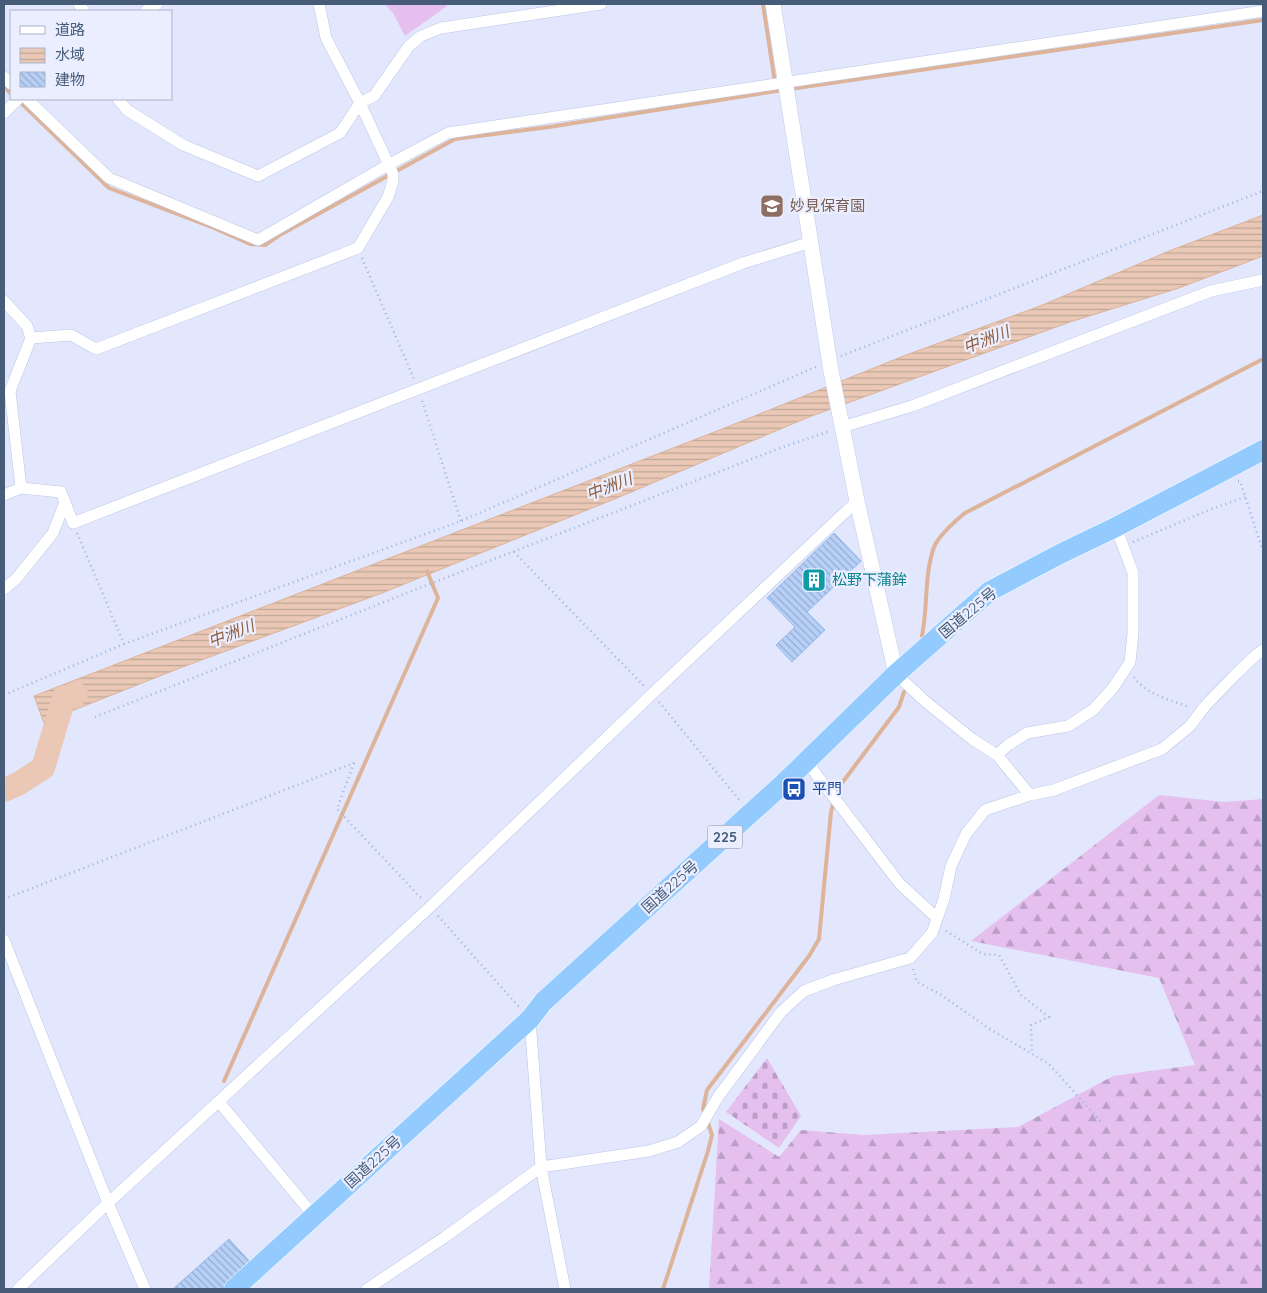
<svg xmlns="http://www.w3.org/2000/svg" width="1267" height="1293" viewBox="0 0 1267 1293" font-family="Quicksand,'Noto Sans JP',sans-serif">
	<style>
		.forest { fill: url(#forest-firs) }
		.cemetery { fill: url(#cemetery-stones) }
		.green { fill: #e5bfee }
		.water { fill: url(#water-rules); stroke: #ddb39a }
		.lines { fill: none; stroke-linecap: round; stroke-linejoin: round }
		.stream { stroke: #ddb39a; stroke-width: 4 }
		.river { stroke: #eac8b5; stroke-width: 24 }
		.building { fill: url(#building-back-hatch); stroke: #96b8eb }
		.street-casing { stroke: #bac6e2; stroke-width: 12 }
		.secondary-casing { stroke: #bccbec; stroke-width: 16 }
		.highway-casing { stroke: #fff; stroke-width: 21 }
		.path { stroke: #9ab4dc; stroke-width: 2.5; stroke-dasharray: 1 4; stroke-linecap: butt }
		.street { stroke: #fff; stroke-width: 11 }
		.secondary { stroke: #fff; stroke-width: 15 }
		.highway { stroke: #93cbff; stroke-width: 20 }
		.labels { text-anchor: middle; stroke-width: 4.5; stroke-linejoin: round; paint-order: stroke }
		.shield { fill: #ebeeff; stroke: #7888a1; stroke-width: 1 }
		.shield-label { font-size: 14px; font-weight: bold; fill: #465c79 }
		.education-label { font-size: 15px; fill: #785e54; stroke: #ebeeff; text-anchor: start }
		.culture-label { font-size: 15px; fill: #0d838f; stroke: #ebeeff; text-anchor: start }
		.street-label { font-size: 15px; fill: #465c79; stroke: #ebeeff }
		.transit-label { font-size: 15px; fill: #164399; stroke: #ebeeff; text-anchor: start }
		.water-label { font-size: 16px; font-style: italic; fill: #8f5d3d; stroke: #ebeeff }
	</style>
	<defs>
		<pattern id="forest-firs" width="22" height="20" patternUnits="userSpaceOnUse" patternTransform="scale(1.25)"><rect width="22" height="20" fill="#e5bfee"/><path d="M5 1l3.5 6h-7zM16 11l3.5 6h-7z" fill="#bb9ec6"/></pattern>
		<pattern id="cemetery-stones" width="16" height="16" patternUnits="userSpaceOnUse" patternTransform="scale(1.25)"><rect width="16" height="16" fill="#e5bfee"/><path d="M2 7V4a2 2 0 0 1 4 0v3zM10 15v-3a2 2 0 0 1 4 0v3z" fill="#bb9ec6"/></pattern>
		<pattern id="water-rules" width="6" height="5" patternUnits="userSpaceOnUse" patternTransform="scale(1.25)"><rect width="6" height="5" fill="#eac8b5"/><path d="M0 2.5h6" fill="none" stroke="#bfa698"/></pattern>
		<pattern id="building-back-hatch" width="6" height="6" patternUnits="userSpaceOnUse" patternTransform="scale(1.25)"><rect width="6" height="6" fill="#b7d0f7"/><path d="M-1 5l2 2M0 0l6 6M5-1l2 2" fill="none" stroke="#97accd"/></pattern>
	</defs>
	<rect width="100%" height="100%" fill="#e2e7fe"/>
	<path class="forest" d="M 1159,795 L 1224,802 L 1263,799 L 1263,1289 L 709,1289 L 719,1119 L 779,1157 L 801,1130 L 864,1135 L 1018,1127 L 1113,1076 L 1195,1065 L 1159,978 L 971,941 Z"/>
	<path class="cemetery" d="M 767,1058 L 801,1116 L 779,1148 L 726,1112 Z"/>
	<path class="green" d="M 385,4 L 446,4 L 447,6 L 405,36 L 393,13 Z"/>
	<path class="water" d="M 1263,215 L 1263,256 L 1179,288 L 1070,322 L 809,417 L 617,498 L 382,593 L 180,668 L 74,710 L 44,723 L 34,696 L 722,429 L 906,355 L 1040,306 L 1169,251 Z"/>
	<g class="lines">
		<path class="stream" d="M 763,4 L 775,83
			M 4,86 L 11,94
			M 790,89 L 1263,20
			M 18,100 L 109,188 L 214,228 L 250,244 L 265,245 L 278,236 L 455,139 L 549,127 L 783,90
			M 922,636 C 928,607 924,575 934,547 C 940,534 954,522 965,513 L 1263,359
			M 835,794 L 836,791 L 899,707 L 904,692
			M 224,1081 L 438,598 L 427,571
			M 705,1113 L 703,1109 L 707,1090 L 809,956 L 819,939 L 831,812 L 834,801
			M 663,1289 L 708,1151 L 712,1135 L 707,1120"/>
		<path class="river" d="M 4,790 L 18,784 L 43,768 L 64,698 L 76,694"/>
	</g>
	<path class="building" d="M 834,533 L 861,561 L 807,612 L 825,630 L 792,662 L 776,645 L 795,627 L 767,598 Z
		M 229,1239 L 251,1263 L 222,1289 L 173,1289 Z"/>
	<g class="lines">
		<g class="street-casing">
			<path id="street" d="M 79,4 L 84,11
				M 146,11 L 157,4
				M 4,77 L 11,84
				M 27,99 L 109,178 L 258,240 L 388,165 L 448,133 L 1263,11
				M 118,99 L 127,110 L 183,145 L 258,176 L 340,133 L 360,103 L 326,38 L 319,4
				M 4,113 L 18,99
				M 4,301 L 27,326 L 31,338 L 10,391 L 21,488 L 61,492 L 73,523 L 743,263 L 811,242
				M 31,338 L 71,335 L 96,349 L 358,248 L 388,197 L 393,181 L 393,174 L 360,103 L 374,96 L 409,46 L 421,36 L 441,28 L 601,4
				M 842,427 L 912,406 L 1211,291 L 1263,280
				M 4,495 L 21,488
				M 4,589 L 16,579 L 53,533 L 65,502
				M 896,674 L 926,702 L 972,739 L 997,755 L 1030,795
				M 997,755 L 1008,745 L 1027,733 L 1068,726 L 1093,710 L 1113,688 L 1130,662 L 1133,634 L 1133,573 L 1116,527
				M 806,761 L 900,884 L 937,918
				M 4,940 L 108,1203 L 145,1289
				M 530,1019 L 541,1167 L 565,1289
				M 219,1102 L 314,1216
				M 18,1289 L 108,1203 L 430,907 L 652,694 L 857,501
				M 367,1289 L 445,1237 L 541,1167 L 649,1151 L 678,1142 L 701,1126 L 718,1097 L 781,1012 L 804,991 L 833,980 L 910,958 L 932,933 L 944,899 L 951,866 L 966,834 L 985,810 L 1030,795 L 1054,790 L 1162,749 L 1190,726 L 1205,706 L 1236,674 L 1257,654 L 1263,650"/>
		</g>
		<g class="secondary-casing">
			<path id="secondary" d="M 773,4 L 831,371 L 857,501 L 896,674"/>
		</g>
		<g class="highway-casing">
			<path id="highway" d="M 234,1289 L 530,1019 L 543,1002 L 785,782 L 896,674 L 990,591 L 1060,554 L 1116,527 L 1263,450"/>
		</g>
		<path class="path" d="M 362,258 L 414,379
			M 841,356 L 1263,191
			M 422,401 L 461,521
			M 1238,481 L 1240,481 L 1263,551
			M 77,533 L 124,644
			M 1133,542 L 1209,510 L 1245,497
			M 514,552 L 645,687
			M 1134,677 C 1145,694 1172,701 1190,707
			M 4,695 L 124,644 L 461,521 L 818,366
			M 659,702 L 741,802
			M 95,717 L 427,585 L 780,448 L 830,431
			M 354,763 L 337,809 L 422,899
			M 4,899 L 354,763
			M 438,916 L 519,1007
			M 946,931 L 983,954 L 999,955 L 1021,995 L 1049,1017 L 1031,1025 L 1032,1054
			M 913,969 L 917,982 L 940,994 L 988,1028 L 1049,1064 L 1102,1123"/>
		<use href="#street" class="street"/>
		<use href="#secondary" class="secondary"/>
		<use href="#highway" class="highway"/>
	</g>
	<defs>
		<g id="school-square" transform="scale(1.25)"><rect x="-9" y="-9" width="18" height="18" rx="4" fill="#8d6e63" stroke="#ebeeff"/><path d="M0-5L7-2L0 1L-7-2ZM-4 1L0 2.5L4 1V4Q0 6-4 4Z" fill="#fff"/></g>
		<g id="building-square" transform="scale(1.25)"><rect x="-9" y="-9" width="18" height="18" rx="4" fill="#0f9aa8" stroke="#ebeeff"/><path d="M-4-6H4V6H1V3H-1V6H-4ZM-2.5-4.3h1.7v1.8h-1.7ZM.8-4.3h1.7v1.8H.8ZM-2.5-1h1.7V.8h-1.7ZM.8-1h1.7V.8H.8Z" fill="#fff"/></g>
		<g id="bus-square" transform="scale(1.25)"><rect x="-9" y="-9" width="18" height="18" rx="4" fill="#1a4fb4" stroke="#ebeeff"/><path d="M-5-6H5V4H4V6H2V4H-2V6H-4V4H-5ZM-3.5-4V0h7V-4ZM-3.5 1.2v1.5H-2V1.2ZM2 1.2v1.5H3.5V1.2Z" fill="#fff"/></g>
	</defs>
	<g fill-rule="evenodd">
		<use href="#school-square" x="772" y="206"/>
		<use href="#building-square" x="814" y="580"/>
		<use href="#bus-square" x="794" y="789"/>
	</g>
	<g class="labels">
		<rect class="shield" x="707.5" y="825.5" width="35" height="23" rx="4"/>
		<g class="shield-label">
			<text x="725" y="842">225</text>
		</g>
		<g class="education-label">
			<text x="790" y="211">妙見保育園</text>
		</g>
		<g class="culture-label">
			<text x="832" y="585">松野下蒲鉾</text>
		</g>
		<g class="street-label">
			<text transform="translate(968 613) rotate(-40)" y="5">国道225号</text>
			<text transform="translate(670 887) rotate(-42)" y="5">国道225号</text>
			<text transform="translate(373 1162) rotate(-42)" y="5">国道225号</text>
		</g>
		<g class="transit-label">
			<text x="812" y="794">平門</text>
		</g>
		<g class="water-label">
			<text transform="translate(986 339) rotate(-21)" y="6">中洲川</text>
			<text transform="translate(609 486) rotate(-21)" y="6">中洲川</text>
			<text transform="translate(231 633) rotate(-21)" y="6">中洲川</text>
		</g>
	</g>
	<rect width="1267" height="1293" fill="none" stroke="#465c79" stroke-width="10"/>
	<rect x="10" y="10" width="162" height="90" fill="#ebeeff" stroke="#a9b4c9"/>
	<rect x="20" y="26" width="25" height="8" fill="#ffffff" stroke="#a9b4c9"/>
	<text x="55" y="35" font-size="15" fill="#465c79">道路</text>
	<rect x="20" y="48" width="25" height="15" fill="url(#water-rules)" stroke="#a9b4c9"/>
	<text x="55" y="60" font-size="15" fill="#465c79">水域</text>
	<rect x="20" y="72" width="25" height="15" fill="url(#building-back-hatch)" stroke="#a9b4c9"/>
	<text x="55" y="85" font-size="15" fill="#465c79">建物</text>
</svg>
